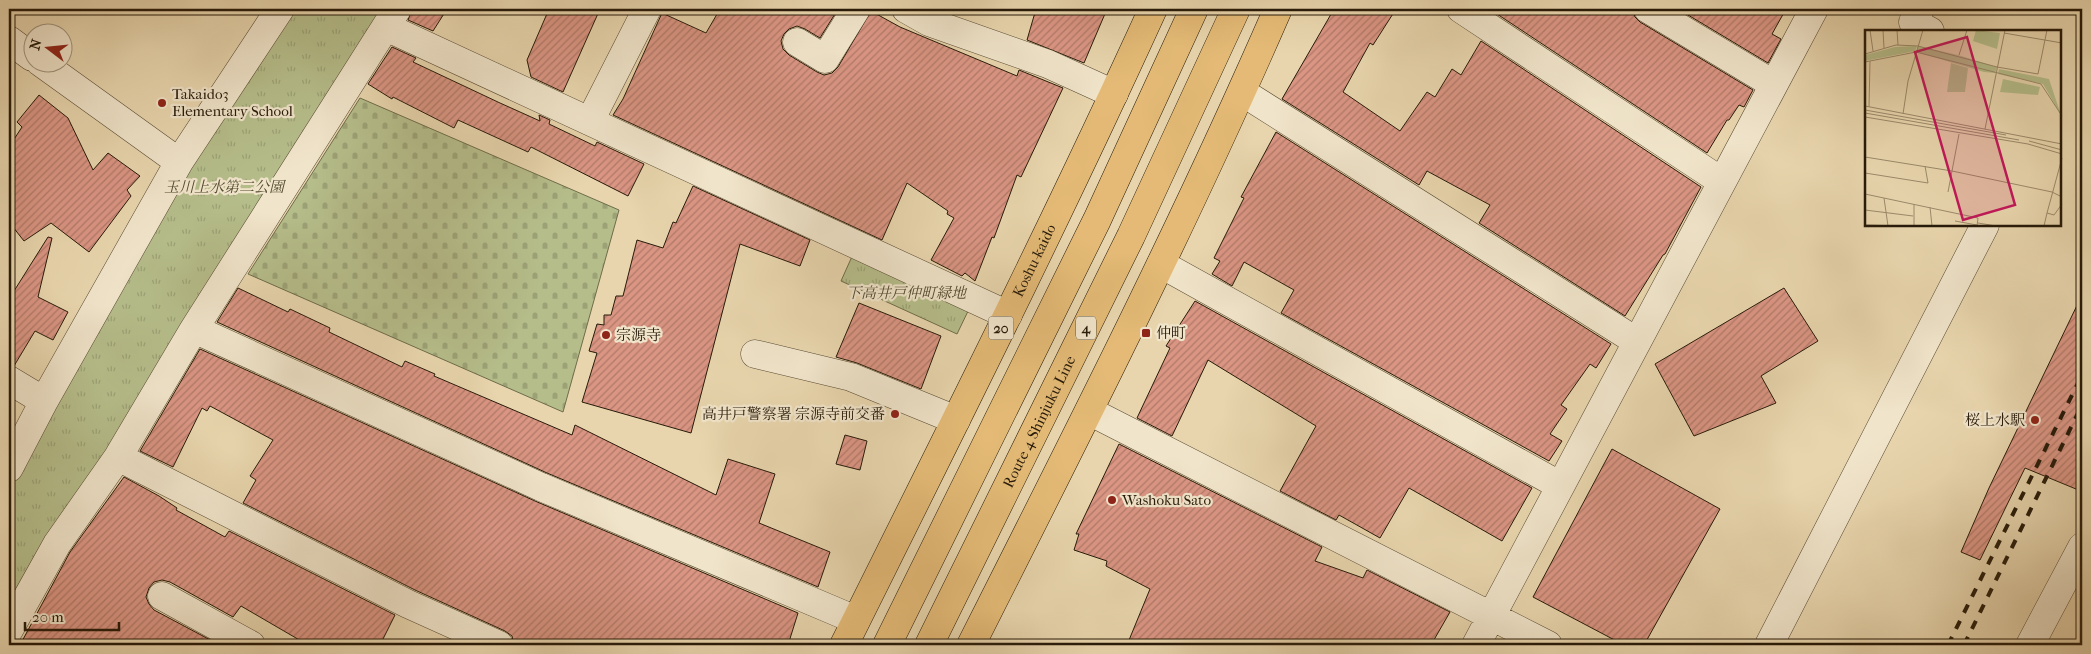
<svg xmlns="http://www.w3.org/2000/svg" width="2091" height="654" viewBox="0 0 2091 654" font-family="'IM FELL French Canon','Noto Serif JP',serif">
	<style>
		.grass { fill: url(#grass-tufts); stroke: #6e6c4a }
		.cemetery { fill: url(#cemetery-stones); stroke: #6e6c4a }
		.building { fill: url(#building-hatch); stroke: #271a09 }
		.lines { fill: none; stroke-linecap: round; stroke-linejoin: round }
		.minor-casing { stroke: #574932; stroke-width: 29 }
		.highway-casing { stroke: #271a09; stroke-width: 29 }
		.minor { stroke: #f0e4ca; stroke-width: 28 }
		.highway { stroke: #e4ba76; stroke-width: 28 }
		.rail { stroke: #271a09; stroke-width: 4; stroke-dasharray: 9 9; stroke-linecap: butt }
		.poi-dot { fill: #8f2418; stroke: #f0e4ca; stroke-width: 2 }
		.labels { text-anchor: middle; stroke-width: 4.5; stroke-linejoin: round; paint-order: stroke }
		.shield { fill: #f0e4ca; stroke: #635743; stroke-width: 1 }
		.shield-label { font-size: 14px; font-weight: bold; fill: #271a09 }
		.poi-label { font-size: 15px; fill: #271a09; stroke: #f0e4ca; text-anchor: start }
		.park-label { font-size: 15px; font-style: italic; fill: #524b30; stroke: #f0e4ca }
		.street-label { font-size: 15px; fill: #271a09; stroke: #f0e4ca }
		.inset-road { fill: none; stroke: #9b8a6b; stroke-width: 1 }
		.view { fill: #c2185b; fill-opacity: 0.15; stroke: #c2185b; stroke-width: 2.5 }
		.inset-edge { fill: none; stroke: #271a09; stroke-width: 2.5 }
	</style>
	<defs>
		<pattern id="grass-tufts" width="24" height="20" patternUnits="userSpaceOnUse" patternTransform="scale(1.25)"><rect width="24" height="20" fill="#b5bd8a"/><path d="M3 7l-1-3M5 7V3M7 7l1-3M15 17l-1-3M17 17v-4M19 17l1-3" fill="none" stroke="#9ca276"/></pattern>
		<pattern id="cemetery-stones" width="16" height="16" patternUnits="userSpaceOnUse" patternTransform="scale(1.25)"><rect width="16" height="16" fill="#b5bd8a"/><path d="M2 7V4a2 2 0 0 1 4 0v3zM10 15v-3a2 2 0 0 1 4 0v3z" fill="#9ca276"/></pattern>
		<pattern id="building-hatch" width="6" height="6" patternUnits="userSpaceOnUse" patternTransform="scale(1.25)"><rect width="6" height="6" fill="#da9583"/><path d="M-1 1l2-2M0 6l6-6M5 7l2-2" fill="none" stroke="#b17969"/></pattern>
	</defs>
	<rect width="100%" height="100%" fill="#e8d5ad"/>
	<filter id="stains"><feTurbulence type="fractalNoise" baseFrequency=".004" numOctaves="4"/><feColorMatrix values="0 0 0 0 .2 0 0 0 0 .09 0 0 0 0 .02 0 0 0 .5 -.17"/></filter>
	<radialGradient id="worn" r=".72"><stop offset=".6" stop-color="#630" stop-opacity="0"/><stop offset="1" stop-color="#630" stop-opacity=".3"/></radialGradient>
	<path class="grass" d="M 280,9 L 397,9 L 9,630 L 9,468 Z
		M 854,252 L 971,305 L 957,334 L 841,281 Z"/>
	<path class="cemetery" d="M 360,98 L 619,210 L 563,412 L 248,274 Z"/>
	<path class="building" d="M 412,9 L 447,9 L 433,31 L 408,20 Z
		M 549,9 L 600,9 L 563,92 L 531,77 L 527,60 Z
		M 720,9 L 838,9 L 820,38 L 805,29 L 797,26 L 789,29 L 784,34 L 781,41 L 783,49 L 789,55 L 817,72 L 824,75 L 832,73 L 838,67 L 871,11 L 900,27 L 1017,76 L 1019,70 L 1063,88 L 1021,177 L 1017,175 L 994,238 L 992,237 L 975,281 L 965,273 L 962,276 L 931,260 L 954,218 L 947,214 L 948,211 L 907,183 L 882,240 L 613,115 L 623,99 L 662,13 L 706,33 Z
		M 1036,9 L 1107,9 L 1084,63 L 1027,40 Z
		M 1334,9 L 1396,9 L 1373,45 L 1370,43 L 1343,92 L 1400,131 L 1427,92 L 1435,97 L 1452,69 L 1461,75 L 1481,41 L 1701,187 L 1665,254 L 1663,255 L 1625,316 L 1479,223 L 1490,205 L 1427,171 L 1419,185 L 1282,99 Z
		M 1499,9 L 1632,9 L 1635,17 L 1640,22 L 1753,90 L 1744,107 L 1739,105 L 1729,120 L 1727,120 L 1707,153 L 1497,14 Z
		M 1678,9 L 1786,9 L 1772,34 L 1781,39 L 1768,63 Z
		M 392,47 L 416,58 L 413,62 L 500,103 L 540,121 L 539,115 L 550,120 L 549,124 L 595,146 L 597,142 L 644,164 L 628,196 L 531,147 L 528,152 L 458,120 L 454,128 L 393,97 L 392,99 L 368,84 Z
		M 39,95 L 68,118 L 93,170 L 108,153 L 140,176 L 127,190 L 131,196 L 89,252 L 51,223 L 24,241 L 9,222 L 9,147 L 22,127 L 17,122 Z
		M 1276,132 L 1611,344 L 1596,368 L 1590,364 L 1561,405 L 1567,409 L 1550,434 L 1562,441 L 1549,461 L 1281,313 L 1294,290 L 1244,262 L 1232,286 L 1212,274 L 1220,261 L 1214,258 L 1244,198 L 1241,197 Z
		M 693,186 L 810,240 L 800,266 L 740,244 L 691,433 L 582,402 L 597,353 L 589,351 L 597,324 L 604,325 L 604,315 L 611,315 L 616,296 L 623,296 L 637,240 L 663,248 L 673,222 L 676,223 Z
		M 48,237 L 52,238 L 38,297 L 68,312 L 53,340 L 35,331 L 14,366 L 9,364 L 9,299 Z
		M 238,288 L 288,312 L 290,309 L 330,328 L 329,332 L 402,367 L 405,361 L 435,374 L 434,376 L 572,435 L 575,425 L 716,495 L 728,459 L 775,474 L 759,523 L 830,552 L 818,587 L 547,473 L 217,322 Z
		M 1784,288 L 1818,341 L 1761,376 L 1776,403 L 1694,436 L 1655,364 Z
		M 2082,295 L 2082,476 L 2076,489 L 2025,468 L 1980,560 L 1961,552 L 1989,488 Z
		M 1195,301 L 1532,488 L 1502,541 L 1409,488 L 1380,538 L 1339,515 L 1336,520 L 1280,491 L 1316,426 L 1208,360 L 1172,436 L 1137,418 L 1170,348 L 1166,346 Z
		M 859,303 L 941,336 L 921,389 L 857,363 L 836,357 Z
		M 200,349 L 535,501 L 798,613 L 788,645 L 514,645 L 512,636 L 505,631 L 415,590 L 243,503 L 256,480 L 250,476 L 273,440 L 210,406 L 207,411 L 202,408 L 173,467 L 140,451 Z
		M 845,435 L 867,441 L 860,470 L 836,464 Z
		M 1119,444 L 1322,547 L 1315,561 L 1363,578 L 1367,570 L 1450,612 L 1431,645 L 1127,645 L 1150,589 L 1106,566 L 1107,561 L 1074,550 L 1079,534 L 1076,534 Z
		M 1612,449 L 1720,509 L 1644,645 L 1624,645 L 1533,597 Z
		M 124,477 L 159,496 L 177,508 L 176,510 L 225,537 L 229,531 L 395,615 L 380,645 L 308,645 L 241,606 L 233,617 L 170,582 L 162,580 L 154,582 L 149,588 L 146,597 L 149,604 L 154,610 L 216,643 L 214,645 L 20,645 L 70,552 Z"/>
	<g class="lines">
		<g class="minor-casing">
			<path id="minor" d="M 906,9 L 929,22 L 1048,64 L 1114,94
				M 1461,9 L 1721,181
				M 1648,9 L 1773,84
				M 1920,9 L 1913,22 L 1930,31
				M 386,27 L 1008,315
				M 9,40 L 32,57
				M 797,42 L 825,59 L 856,9
				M 40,62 L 179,162
				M 1242,92 L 1636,341
				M 590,121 L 647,9
				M 1161,264 L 1559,485
				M 194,329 L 541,487 L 856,620
				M 755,354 L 851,377 L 956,420
				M 9,380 L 44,401
				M 1089,411 L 1548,645
				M 118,457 L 408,604 L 499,645
				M 9,468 L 44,401 L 179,162 L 280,9
				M 162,596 L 251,645
				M 9,630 L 57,544 L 118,457 L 194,329 L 397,9
				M 1476,645 L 1814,9
				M 1769,645 L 1985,225
				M 2030,645 L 2082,547"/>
		</g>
		<g class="highway-casing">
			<g id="highway">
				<path id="s1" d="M 844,645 C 949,434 1055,224 1153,9"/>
				<path d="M 887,645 L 1097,220 L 1194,9"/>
				<path id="s2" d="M 929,645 L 1131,236 L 1236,9"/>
				<path d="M 971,645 C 1077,435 1184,225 1278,9"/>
			</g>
		</g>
		<use href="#minor" class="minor"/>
		<use href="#highway" class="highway"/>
		<path class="rail" d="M 1948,645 L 2082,375
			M 1964,645 L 2082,405"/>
	</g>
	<g class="poi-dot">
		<circle cx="162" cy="103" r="5"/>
		<rect x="1141" y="328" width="10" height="10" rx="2.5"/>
		<circle cx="606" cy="335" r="5"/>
		<circle cx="895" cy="414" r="5"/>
		<circle cx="2035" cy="420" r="5"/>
		<circle cx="1112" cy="500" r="5"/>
	</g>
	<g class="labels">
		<g class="shield">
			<rect x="988.5" y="316.5" width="25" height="23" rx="4"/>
			<rect x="1076" y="316.5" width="20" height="23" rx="4"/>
		</g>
		<g class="shield-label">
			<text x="1001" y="333">20</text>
			<text x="1086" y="333">4</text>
		</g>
		<g class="poi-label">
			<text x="172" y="99">Takaido3<tspan x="172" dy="17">Elementary School</tspan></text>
			<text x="1156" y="338">仲町</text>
			<text x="616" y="340">宗源寺</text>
			<text x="885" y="419" text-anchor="end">高井戸警察署 宗源寺前交番</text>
			<text x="2025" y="425" text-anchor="end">桜上水駅</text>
			<text x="1122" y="505">Washoku Sato</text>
		</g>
		<g class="park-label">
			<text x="224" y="192">玉川上水第二公園</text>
			<text x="906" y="298">下高井戸仲町緑地</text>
		</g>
		<g class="street-label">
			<text dy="5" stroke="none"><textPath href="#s1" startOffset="429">Koshu-kaido</textPath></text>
			<text dy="5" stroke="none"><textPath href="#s2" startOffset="249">Route 4 Shinjuku Line</textPath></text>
		</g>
	</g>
	<g transform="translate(1865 30)">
		<rect width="196" height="196" fill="#e8d5ad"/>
		<path d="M 52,16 L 50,21 L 0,31 L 0,25 L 30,17 ZM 53,16 L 93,25 L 132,37 L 130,43 L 119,42 L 51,22 ZM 134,39 L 184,49 L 196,85 L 178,54 L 133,44 Z" fill="#b5bd8a"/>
		<path d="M 86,33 L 103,38 L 100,62 L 82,62 ZM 138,49 L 175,57 L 173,65 L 135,62 Z" fill="#b5bd8a"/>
		<path d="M 111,0 L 135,3 L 132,19 L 108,11 Z" fill="#b5bd8a"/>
		<path class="inset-road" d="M 5,0 L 8,21M 18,0 L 19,18M 32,0 L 33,15M 139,3 L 197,13M 0,24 L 31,15 L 53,16 L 132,37 L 173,44 L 182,0M 94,25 L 102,0M 0,32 L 51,22 L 176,54 L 197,86M 0,76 L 197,114M 4,77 L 5,31M 0,80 L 141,105M 0,83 L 154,110M 38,84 L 43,51 L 58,0M 0,87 L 163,114 L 197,124M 120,99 L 140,0M 164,111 L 197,120M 0,127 L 87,141 L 187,162 L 197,167M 0,143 L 63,153 L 60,136M 83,162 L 94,104M 0,164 L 113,188 L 112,196M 19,168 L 23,196M 49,174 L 49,196M 65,177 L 67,196M 0,180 L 48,186M 182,183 L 197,128M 90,191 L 112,195M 113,193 L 131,196M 0,195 L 37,196M 179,196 L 182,183 L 189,185 L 197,174"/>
		<path class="view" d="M 102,7 L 150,175 L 98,190 L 50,22 Z"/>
		<rect width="196" height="196" class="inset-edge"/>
	</g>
	<rect width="2091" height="654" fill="none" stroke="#e8d5ad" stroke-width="30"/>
	<rect x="10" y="10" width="2071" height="634" fill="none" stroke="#271a09" stroke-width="2.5"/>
	<rect x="15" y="15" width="2061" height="624" fill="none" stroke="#271a09"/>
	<g transform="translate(48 48) rotate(286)"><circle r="24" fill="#f0e4ca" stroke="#a0937d"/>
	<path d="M0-4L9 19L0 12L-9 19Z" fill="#8f2418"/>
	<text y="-8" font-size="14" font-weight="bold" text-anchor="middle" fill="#271a09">N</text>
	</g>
	<path d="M25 622v8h94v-8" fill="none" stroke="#271a09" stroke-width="2.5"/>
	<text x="32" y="622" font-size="15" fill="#271a09" stroke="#f0e4ca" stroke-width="4" paint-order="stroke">20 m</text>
	<rect width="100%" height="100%" filter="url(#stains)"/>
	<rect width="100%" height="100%" fill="url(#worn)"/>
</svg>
